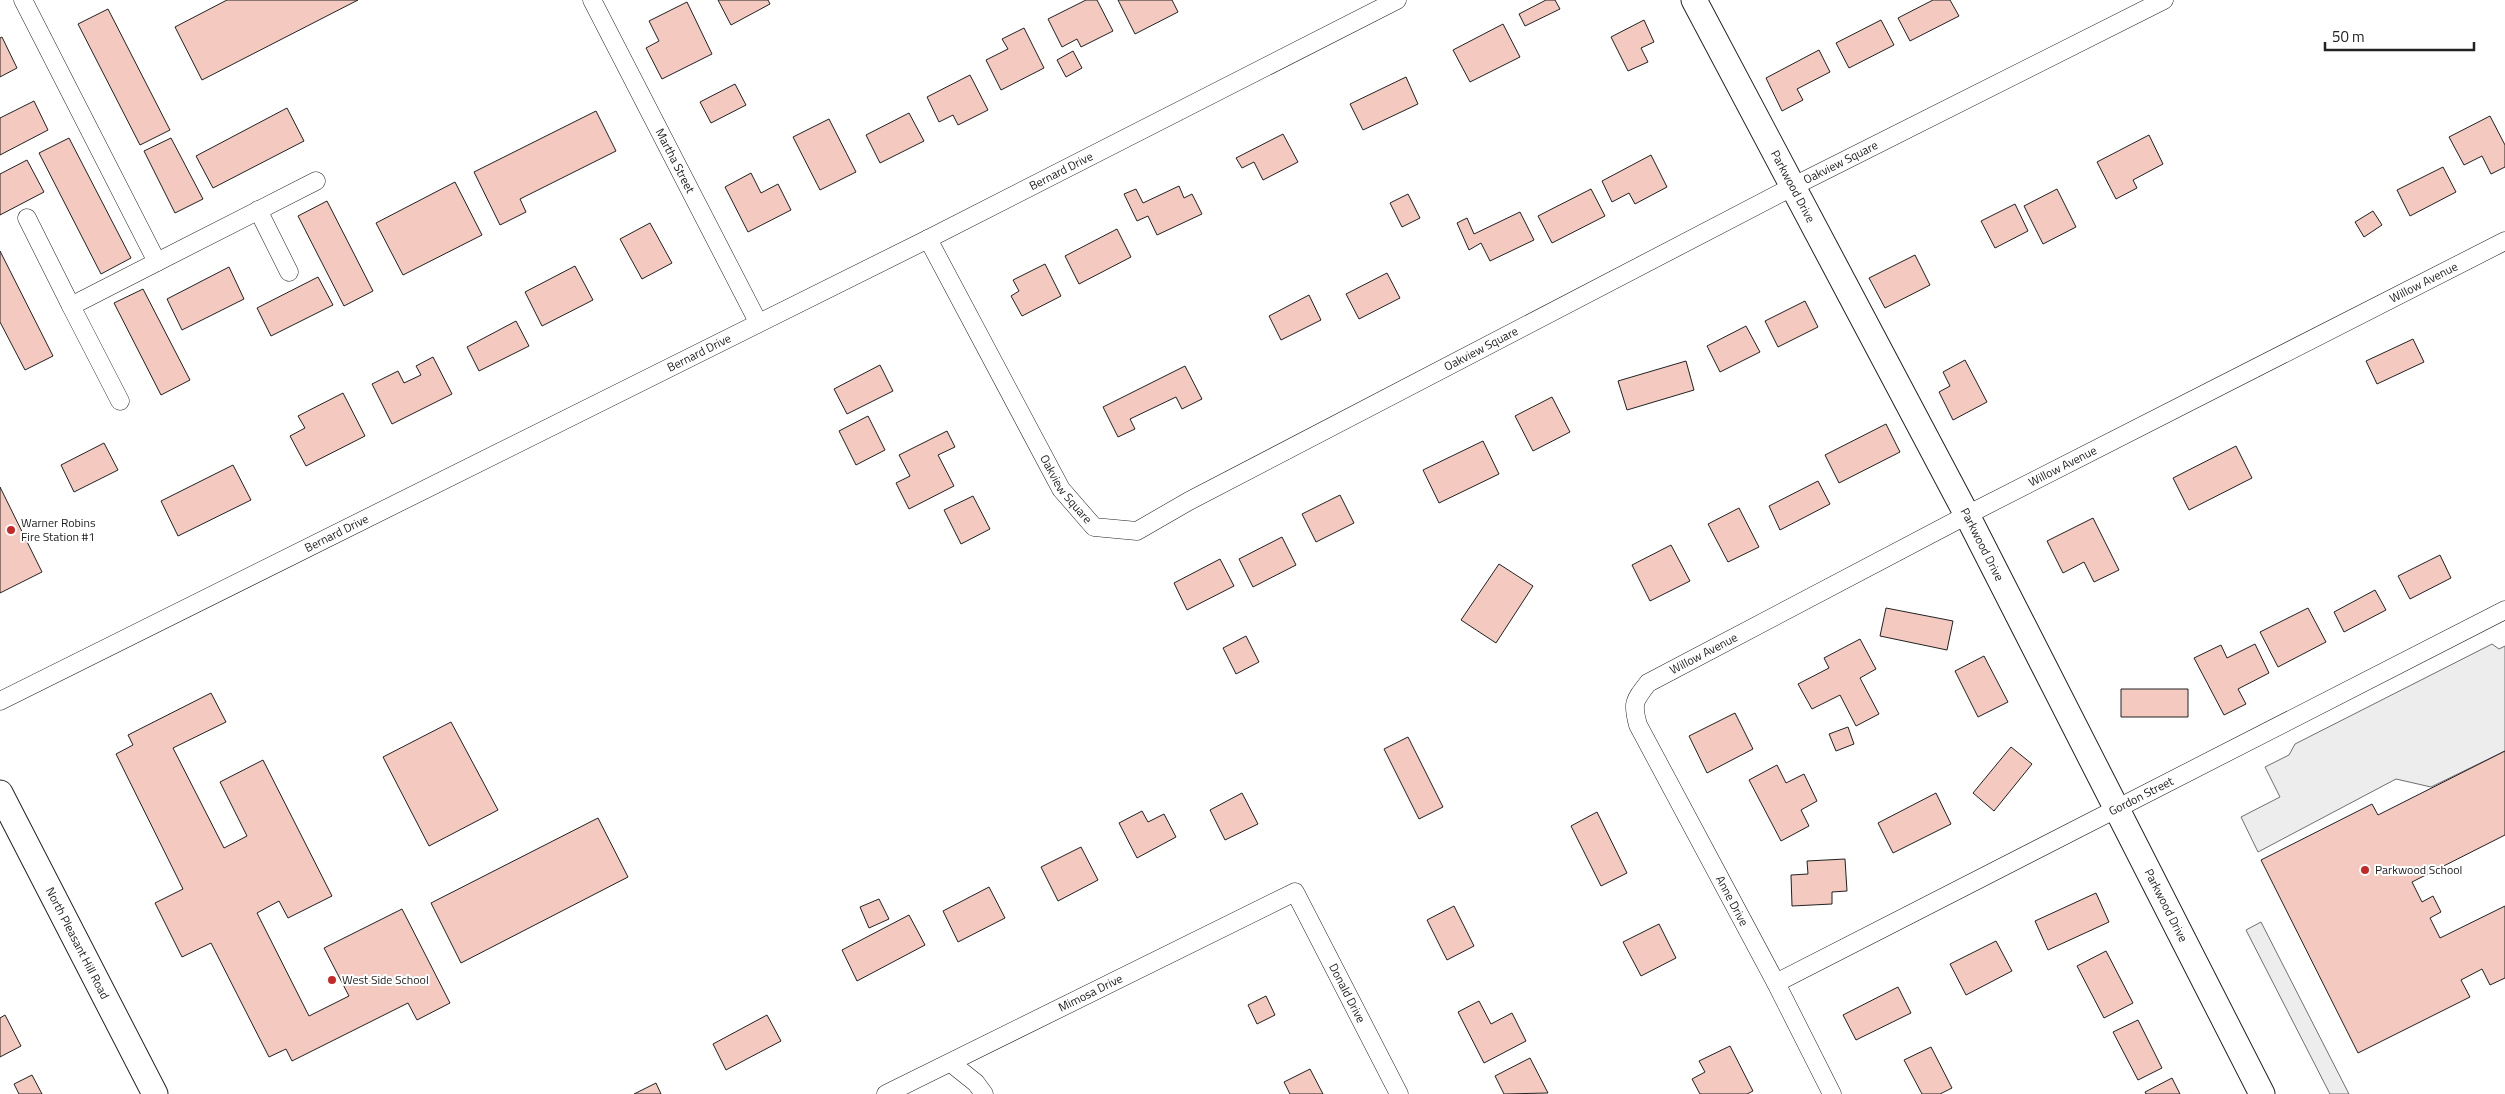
<svg xmlns="http://www.w3.org/2000/svg" width="2505" height="1094" viewBox="0 0 2505 1094" font-family="'Titillium Web',sans-serif">
	<style>
		.parking { fill: #ededed; stroke: #6f6f6f }
		.building { fill: #f3c9c0; stroke: #222 }
		.lines { fill: none; stroke-linecap: round; stroke-linejoin: round }
		.street-casing { stroke: #222; stroke-width: 19 }
		.secondary-casing { stroke: #222; stroke-width: 27 }
		.street { stroke: #fff; stroke-width: 18 }
		.secondary { stroke: #fff; stroke-width: 25 }
		.poi-dot { fill: #c62828; stroke: #fff; stroke-width: 2 }
		.labels { text-anchor: middle; stroke-width: 4; stroke-linejoin: round; paint-order: stroke }
		.street-label { font-size: 12px; fill: #222; stroke: #fff }
		.poi-label { font-size: 12px; fill: #222; stroke: #fff; text-anchor: start }
	</style>
	<rect width="100%" height="100%" fill="#fff"/>
	<path class="parking" d="M 2492,644 L 2499,649 L 2505,646 L 2505,751 L 2431,787 L 2396,779 L 2258,852 L 2241,817 L 2280,797 L 2265,767 L 2289,755 L 2295,744 Z
		M 2261,922 L 2349,1094 L 2330,1094 L 2246,930 Z"/>
	<path class="building" d="M 227,0 L 358,0 L 202,80 L 175,27 Z
		M 718,0 L 768,0 L 770,4 L 731,25 Z
		M 1086,0 L 1097,0 L 1113,31 L 1081,47 L 1077,39 L 1062,47 L 1048,19 Z
		M 1118,0 L 1172,0 L 1178,12 L 1135,34 Z
		M 1546,0 L 1555,0 L 1560,9 L 1525,26 L 1519,14 Z
		M 1933,0 L 1950,0 L 1959,16 L 1910,41 L 1898,18 Z
		M 687,2 L 712,54 L 662,79 L 646,48 L 659,41 L 649,21 Z
		M 108,9 L 170,130 L 140,145 L 78,24 Z
		M 1644,20 L 1654,42 L 1641,48 L 1648,62 L 1628,71 L 1611,37 Z
		M 1881,20 L 1894,45 L 1849,68 L 1836,43 Z
		M 1503,24 L 1520,57 L 1470,82 L 1453,50 Z
		M 1024,28 L 1044,68 L 1001,90 L 986,60 L 1008,49 L 1002,39 Z
		M 2,37 L 17,68 L 0,77 L 0,38 Z
		M 1819,50 L 1830,72 L 1797,89 L 1803,100 L 1782,111 L 1766,78 Z
		M 1073,51 L 1082,68 L 1066,77 L 1057,60 Z
		M 970,75 L 988,110 L 958,125 L 953,115 L 939,122 L 927,97 Z
		M 1406,77 L 1418,104 L 1363,130 L 1350,104 Z
		M 735,84 L 746,105 L 711,123 L 700,102 Z
		M 34,101 L 48,130 L 0,155 L 0,118 Z
		M 287,108 L 304,141 L 213,188 L 196,156 Z
		M 596,111 L 616,151 L 520,199 L 526,212 L 500,225 L 474,172 Z
		M 909,113 L 924,141 L 880,163 L 866,135 Z
		M 2490,116 L 2505,145 L 2505,167 L 2491,174 L 2482,156 L 2464,165 L 2449,137 Z
		M 829,119 L 856,172 L 820,190 L 793,137 Z
		M 1283,134 L 1298,162 L 1263,180 L 1254,162 L 1242,168 L 1236,158 Z
		M 2149,135 L 2163,164 L 2133,180 L 2137,188 L 2116,199 L 2097,162 Z
		M 69,138 L 131,258 L 101,274 L 39,153 Z
		M 171,138 L 203,199 L 175,213 L 144,151 Z
		M 1651,155 L 1667,187 L 1635,204 L 1629,193 L 1612,202 L 1602,181 Z
		M 27,160 L 44,192 L 0,215 L 0,174 Z
		M 2443,167 L 2456,192 L 2410,216 L 2397,190 Z
		M 751,173 L 761,193 L 778,184 L 791,210 L 748,232 L 725,187 Z
		M 455,182 L 482,235 L 403,275 L 376,223 Z
		M 1179,186 L 1184,198 L 1192,194 L 1202,214 L 1157,235 L 1148,216 L 1137,221 L 1124,194 L 1136,189 L 1143,203 Z
		M 1591,189 L 1605,216 L 1552,243 L 1538,216 Z
		M 2057,189 L 2076,227 L 2043,244 L 2024,206 Z
		M 1408,194 L 1420,218 L 1402,227 L 1390,203 Z
		M 327,201 L 373,291 L 344,306 L 298,216 Z
		M 2015,204 L 2028,231 L 1995,248 L 1981,221 Z
		M 2373,211 L 2382,225 L 2364,237 L 2355,222 Z
		M 1520,212 L 1534,240 L 1490,261 L 1481,243 L 1469,250 L 1457,223 L 1467,218 L 1474,234 Z
		M 650,223 L 672,263 L 642,279 L 620,239 Z
		M 1117,229 L 1131,257 L 1079,284 L 1065,256 Z
		M 0,251 L 53,356 L 25,370 L 0,322 Z
		M 1915,255 L 1930,285 L 1885,308 L 1869,278 Z
		M 1045,264 L 1061,296 L 1022,316 L 1011,296 L 1019,291 L 1013,280 Z
		M 575,266 L 593,300 L 542,326 L 525,292 Z
		M 229,267 L 244,299 L 182,330 L 167,299 Z
		M 1387,273 L 1400,298 L 1359,319 L 1346,294 Z
		M 318,277 L 333,305 L 271,336 L 257,308 Z
		M 143,289 L 190,380 L 161,395 L 114,303 Z
		M 1309,295 L 1321,320 L 1281,340 L 1269,316 Z
		M 1805,301 L 1818,327 L 1778,347 L 1765,321 Z
		M 516,321 L 529,346 L 479,371 L 467,347 Z
		M 1746,326 L 1760,352 L 1720,372 L 1707,346 Z
		M 2413,339 L 2424,362 L 2377,384 L 2366,361 Z
		M 433,357 L 452,394 L 392,424 L 372,384 L 398,371 L 404,383 L 421,375 L 416,366 Z
		M 1965,360 L 1987,402 L 1953,420 L 1939,392 L 1950,386 L 1943,372 Z
		M 1686,361 L 1694,390 L 1627,410 L 1618,381 Z
		M 880,365 L 893,391 L 847,414 L 834,389 Z
		M 1185,366 L 1202,399 L 1182,409 L 1176,397 L 1130,419 L 1135,429 L 1118,437 L 1103,407 Z
		M 343,393 L 365,436 L 306,466 L 290,436 L 305,428 L 298,416 Z
		M 1552,397 L 1570,432 L 1533,451 L 1515,416 Z
		M 868,416 L 885,450 L 856,465 L 839,431 Z
		M 1886,424 L 1900,452 L 1839,483 L 1825,455 Z
		M 947,431 L 955,447 L 938,455 L 954,486 L 909,509 L 896,483 L 910,476 L 899,455 Z
		M 1483,441 L 1499,474 L 1439,503 L 1423,470 Z
		M 104,443 L 118,470 L 74,492 L 61,465 Z
		M 2236,446 L 2252,478 L 2189,510 L 2173,478 Z
		M 233,465 L 251,500 L 178,536 L 161,501 Z
		M 1818,481 L 1830,504 L 1780,530 L 1769,506 Z
		M 0,487 L 42,572 L 0,593 Z
		M 1340,495 L 1354,523 L 1316,542 L 1302,514 Z
		M 973,496 L 990,529 L 961,544 L 944,510 Z
		M 1739,508 L 1759,547 L 1728,562 L 1708,524 Z
		M 2093,518 L 2119,570 L 2094,582 L 2084,562 L 2063,573 L 2047,541 Z
		M 1282,537 L 1296,565 L 1253,587 L 1239,559 Z
		M 1671,545 L 1690,581 L 1650,601 L 1632,565 Z
		M 2440,555 L 2451,578 L 2410,599 L 2398,576 Z
		M 1220,559 L 1234,586 L 1187,610 L 1174,583 Z
		M 1499,564 L 1533,586 L 1496,643 L 1461,620 Z
		M 2375,590 L 2386,610 L 2344,632 L 2334,612 Z
		M 1886,608 L 1953,621 L 1947,650 L 1880,636 Z
		M 2308,608 L 2326,642 L 2278,667 L 2260,632 Z
		M 1246,636 L 1259,662 L 1236,674 L 1223,648 Z
		M 1860,639 L 1876,669 L 1860,678 L 1879,714 L 1856,726 L 1840,695 L 1812,709 L 1798,684 L 1829,668 L 1824,658 Z
		M 2255,644 L 2269,673 L 2238,689 L 2246,704 L 2224,715 L 2194,658 L 2221,645 L 2227,658 Z
		M 1984,656 L 2008,702 L 1978,717 L 1955,671 Z
		M 2121,689 L 2188,689 L 2188,717 L 2121,717 Z
		M 211,693 L 226,722 L 173,748 L 224,848 L 247,836 L 220,782 L 263,760 L 332,896 L 288,918 L 279,901 L 257,913 L 309,1016 L 349,996 L 324,948 L 402,909 L 450,1003 L 417,1020 L 408,1003 L 292,1061 L 286,1049 L 269,1057 L 211,943 L 182,957 L 155,903 L 183,889 L 116,754 L 133,745 L 128,735 Z
		M 1735,713 L 1753,749 L 1707,773 L 1689,736 Z
		M 451,722 L 498,810 L 429,846 L 383,757 Z
		M 1848,727 L 1854,744 L 1836,751 L 1829,734 Z
		M 1408,737 L 1443,807 L 1419,819 L 1384,749 Z
		M 2011,747 L 2032,764 L 1994,811 L 1973,793 Z
		M 2505,751 L 2505,835 L 2412,882 L 2422,902 L 2433,896 L 2441,912 L 2430,918 L 2440,938 L 2505,906 L 2505,978 L 2490,985 L 2482,969 L 2461,980 L 2470,997 L 2358,1053 L 2261,860 L 2372,804 L 2378,815 Z
		M 1777,765 L 1786,783 L 1804,774 L 1817,801 L 1801,810 L 1809,826 L 1781,841 L 1749,780 Z
		M 1242,793 L 1258,824 L 1225,840 L 1210,810 Z
		M 1936,793 L 1951,824 L 1893,853 L 1878,823 Z
		M 1142,811 L 1148,822 L 1164,814 L 1176,837 L 1137,858 L 1119,823 Z
		M 1597,812 L 1627,873 L 1601,886 L 1571,826 Z
		M 598,818 L 628,877 L 461,963 L 431,903 Z
		M 1081,847 L 1098,880 L 1058,901 L 1041,867 Z
		M 1845,859 L 1847,891 L 1832,892 L 1832,904 L 1792,906 L 1791,875 L 1808,874 L 1807,861 Z
		M 989,887 L 1005,918 L 958,942 L 943,911 Z
		M 2096,893 L 2109,922 L 2048,950 L 2035,921 Z
		M 879,899 L 889,919 L 869,928 L 860,907 Z
		M 1454,906 L 1474,946 L 1447,960 L 1427,920 Z
		M 909,915 L 925,945 L 857,981 L 842,950 Z
		M 1659,924 L 1676,958 L 1641,976 L 1623,942 Z
		M 1996,941 L 2012,971 L 1966,995 L 1950,964 Z
		M 2106,951 L 2133,1003 L 2104,1018 L 2077,966 Z
		M 1898,987 L 1911,1013 L 1856,1040 L 1843,1015 Z
		M 1266,996 L 1275,1015 L 1257,1024 L 1248,1005 Z
		M 1479,1001 L 1491,1024 L 1512,1013 L 1526,1041 L 1484,1063 L 1458,1012 Z
		M 5,1015 L 21,1046 L 0,1057 L 0,1018 Z
		M 767,1015 L 781,1041 L 726,1070 L 713,1044 Z
		M 2138,1020 L 2162,1068 L 2138,1080 L 2113,1032 Z
		M 1730,1046 L 1753,1091 L 1747,1094 L 1700,1094 L 1692,1079 L 1705,1072 L 1699,1061 Z
		M 1931,1047 L 1952,1088 L 1940,1094 L 1922,1094 L 1904,1060 Z
		M 1530,1058 L 1548,1093 L 1504,1094 L 1495,1076 Z
		M 1310,1069 L 1323,1094 L 1290,1094 L 1284,1082 Z
		M 32,1075 L 42,1094 L 19,1094 L 14,1084 Z
		M 2172,1078 L 2180,1094 L 2146,1094 L 2145,1092 Z
		M 656,1083 L 661,1094 L 634,1094 Z"/>
	<g class="lines">
		<g class="street-casing">
			<g id="street">
				<path d="M 23,0 L 157,262 L 316,181"/>
				<path id="s1" d="M 592,0 L 758,322"/>
				<path d="M 258,210 L 289,272"/>
				<path d="M 27,218 L 71,306"/>
				<path id="s2" d="M 928,239 L 1061,489 L 1094,527 L 1137,531 L 1189,501 L 1792,187 L 2164,0"/>
				<path d="M 120,401 L 71,306 L 157,262"/>
				<path id="s3" d="M 0,701 L 928,239 L 1397,0"/>
				<path id="s4" d="M 1776,983 L 2505,610"/>
				<path d="M 951,1063 L 976,1083 L 984,1094"/>
				<path id="s5" d="M 886,1094 L 1295,892 L 1399,1094"/>
				<path id="s6" d="M 1832,1094 L 1776,983 L 1638,725 C 1632,703 1634,701 1648,683 L 1967,515 L 2505,241"/>
			</g>
		</g>
		<g class="secondary-casing">
			<g id="secondary">
				<path id="s7" d="M 1694,0 L 1967,515 L 2262,1094"/>
				<path id="s8" d="M 0,793 L 155,1094"/>
			</g>
		</g>
		<use href="#street" class="street"/>
		<use href="#secondary" class="secondary"/>
	</g>
	<g class="poi-dot">
		<circle cx="11" cy="530" r="5"/>
		<circle cx="2365" cy="870" r="5"/>
		<circle cx="332" cy="980" r="5"/>
	</g>
	<g class="labels">
		<g class="street-label">
			<text dy="4" stroke="none"><textPath href="#s1" startOffset="181">Martha Street</textPath></text>
			<text dy="4" stroke="none"><textPath href="#s2" startOffset="1171">Oakview Square</textPath></text>
			<text dy="4" stroke="none"><textPath href="#s3" startOffset="1186">Bernard Drive</textPath></text>
			<text dy="4" stroke="none"><textPath href="#s7" startOffset="211">Parkwood Drive</textPath></text>
			<text dy="4" stroke="none"><textPath href="#s6" startOffset="1336">Willow Avenue</textPath></text>
			<text dy="4" stroke="none"><textPath href="#s2" startOffset="766">Oakview Square</textPath></text>
			<text dy="4" stroke="none"><textPath href="#s3" startOffset="781">Bernard Drive</textPath></text>
			<text dy="4" stroke="none"><textPath href="#s6" startOffset="931">Willow Avenue</textPath></text>
			<text dy="4" stroke="none"><textPath href="#s2" startOffset="286">Oakview Square</textPath></text>
			<text dy="4" stroke="none"><textPath href="#s3" startOffset="376">Bernard Drive</textPath></text>
			<text dy="4" stroke="none"><textPath href="#s7" startOffset="616">Parkwood Drive</textPath></text>
			<text dy="4" stroke="none"><textPath href="#s6" startOffset="526">Willow Avenue</textPath></text>
			<text dy="4" stroke="none"><textPath href="#s4" startOffset="410">Gordon Street</textPath></text>
			<text transform="translate(1732 901) rotate(62)" y="4">Anne Drive</text>
			<text dy="4" stroke="none"><textPath href="#s7" startOffset="1021">Parkwood Drive</textPath></text>
			<text dy="4" stroke="none"><textPath href="#s8" startOffset="169">North Pleasant Hill Road</textPath></text>
			<text dy="4" stroke="none"><textPath href="#s5" startOffset="228">Mimosa Drive</textPath></text>
			<text dy="4" stroke="none"><textPath href="#s5" startOffset="570">Donald Drive</textPath></text>
		</g>
		<g class="poi-label">
			<text x="21" y="527">Warner Robins<tspan x="21" dy="14">Fire Station #1</tspan></text>
			<text x="2375" y="874">Parkwood School</text>
			<text x="342" y="984">West Side School</text>
		</g>
	</g>
	<path d="M2325 42v8h149v-8" fill="none" stroke="#222222" stroke-width="2.5"/>
	<text x="2332" y="42" font-size="15" fill="#222222" stroke="#ffffff" stroke-width="4" paint-order="stroke">50 m</text>
</svg>
